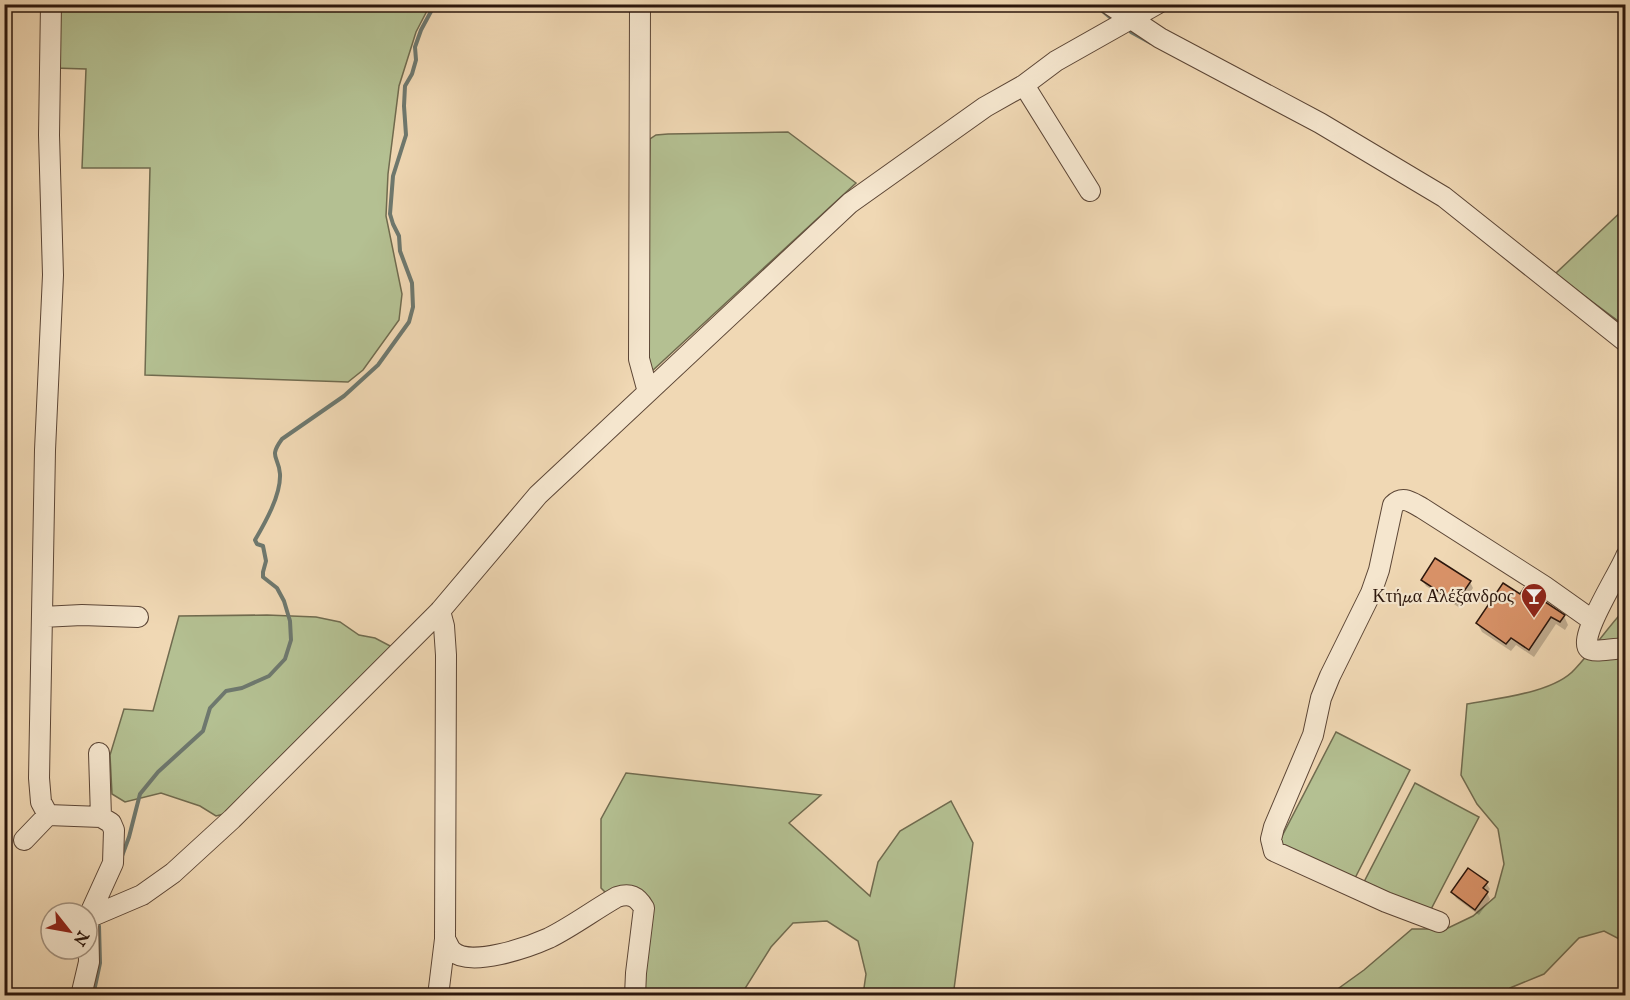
<svg xmlns="http://www.w3.org/2000/svg" width="1630" height="1000" viewBox="0 0 1630 1000" font-family="'IM FELL English',serif">
	<style>
		.green { fill: #b4c092; stroke: #706b4f; stroke-width: 1.5 }
		.shadow { fill: #0003 }
		.lines { fill: none; stroke-linecap: round; stroke-linejoin: round }
		.stream { stroke: #6e786e; stroke-width: 4 }
		.building { fill: #d99268; stroke: #2b160c; stroke-width: 1.5 }
		.minor-casing { stroke: #5c4636; stroke-width: 22 }
		.minor { stroke: #f5e6ce; stroke-width: 20 }
		.labels { text-anchor: middle; stroke-width: 4.5; stroke-linejoin: round; paint-order: stroke }
		.poi-label { font-size: 18px; fill: #2b160c; stroke: #f5e6ce; text-anchor: end }
	</style>
	<rect width="100%" height="100%" fill="#f0d8b4"/>
	<filter id="stains"><feTurbulence type="fractalNoise" baseFrequency=".00333" numOctaves="4"/><feColorMatrix values="0 0 0 0 .2 0 0 0 0 .09 0 0 0 0 .02 0 0 0 .5 -.17"/></filter>
	<radialGradient id="worn" r=".72"><stop offset=".6" stop-color="#630" stop-opacity="0"/><stop offset="1" stop-color="#630" stop-opacity=".3"/></radialGradient>
	<path class="green" d="M 56,5 L 430,5 L 416,32 L 399,86 L 388,174 L 386,216 L 402,294 L 399,320 L 363,370 L 348,382 L 145,375 L 150,168 L 82,168 L 86,69 L 54,68 Z
		M 788,132 L 856,183 L 652,371 L 647,361 L 650,139 L 656,135 L 668,134 Z
		M 1625,208 L 1625,326 L 1555,274 Z
		M 1625,609 L 1625,942 L 1604,931 L 1579,938 L 1544,974 L 1510,988 L 1502,995 L 1328,996 L 1364,970 L 1412,929 L 1446,929 L 1473,916 L 1495,897 L 1504,864 L 1498,829 L 1477,804 L 1461,775 L 1467,704 C 1498,698 1554,693 1575,669 C 1593,650 1607,628 1625,609 Z
		M 267,615 L 316,617 L 340,622 L 359,635 L 375,638 L 394,648 L 228,813 L 216,816 L 200,806 L 161,793 L 125,802 L 112,794 L 110,755 L 124,709 L 153,711 L 179,616 Z
		M 1336,732 L 1410,770 L 1353,882 L 1278,844 Z
		M 626,773 L 821,795 L 789,823 L 870,896 L 878,862 L 900,831 L 951,801 L 973,843 L 954,989 L 863,995 L 866,974 L 858,941 L 827,921 L 793,923 L 771,947 L 741,995 L 643,995 L 650,909 L 608,895 L 601,888 L 601,819 Z
		M 1415,783 L 1479,817 L 1428,915 L 1364,882 Z"/>
	<path class="shadow" d="M 1422,580 L 1470,582 L 1473,588 L 1460,608 L 1426,586 Z
		M 1520,596 L 1564,616 L 1568,625 L 1565,630 L 1556,624 L 1534,657 L 1516,645 L 1511,651 L 1482,632 L 1477,623 Z
		M 1486,883 L 1490,889 L 1487,893 L 1490,899 L 1479,915 L 1456,898 L 1453,892 Z
		M 1626,972 L 1626,996 L 1617,996 L 1615,992 Z"/>
	<g class="lines">
		<path class="stream" d="M 1094,4 L 1111,18
			M 1131,32 L 1151,43
			M 122,856 L 129,837 L 140,794 L 158,772 L 203,731 L 210,708 L 226,691 L 242,688 L 269,676 L 285,659 L 291,640 L 290,621 L 284,601 L 277,588 L 263,577 L 263,572 L 266,561 L 263,546 L 257,544 L 255,540 C 265,523 281,495 280,474 C 279,456 268,458 282,439 L 344,396 L 378,365 L 409,322 L 413,307 L 412,283 L 400,251 L 399,236 L 393,224 L 390,214 L 393,176 L 406,135 L 404,106 L 405,86 L 412,74 L 416,60 L 415,47 L 421,30 L 435,4
			M 93,996 L 100,963 L 99,926"/>
	</g>
	<path class="building" d="M 1435,558 L 1471,581 L 1456,603 L 1421,580 Z
		M 1503,583 L 1520,594 L 1524,588 L 1565,615 L 1560,622 L 1551,617 L 1529,650 L 1511,638 L 1506,644 L 1476,623 Z
		M 1468,868 L 1488,882 L 1483,888 L 1488,892 L 1475,910 L 1451,892 Z"/>
	<g class="lines">
		<g class="minor-casing">
			<path id="minor" d="M 640,4 L 639,359 L 648,392
				M 1109,4 L 1160,38 L 1320,123 L 1444,197 L 1626,342
				M 1024,85 L 1090,191
				M 1626,556 C 1620,572 1577,638 1589,649 C 1593,653 1618,648 1626,648
				M 42,617 L 82,615 L 138,617
				M 99,753 L 101,817
				M 48,815 L 41,802 L 39,778 L 45,450 L 53,275 L 49,135 L 51,4
				M 24,840 L 48,815 L 101,817 L 111,823 L 114,830 L 113,863 L 88,918 L 89,962 L 81,996
				M 88,918 L 142,895 L 173,873 L 232,819 L 440,611 L 538,495 L 850,203 L 985,107 L 1024,85 L 1056,61 L 1157,4
				M 1439,922 L 1386,902 L 1274,851 L 1271,839 L 1274,827 L 1313,735 L 1321,698 L 1330,676 L 1371,593 L 1379,570 L 1393,505 C 1403,495 1411,502 1422,508 L 1544,586 L 1592,620
				M 445,939 C 447,942 449,948 452,951 C 470,968 529,947 549,938 C 573,926 594,910 617,897 C 630,893 637,896 644,908 L 636,973 L 635,996
				M 438,996 L 445,939 L 446,655 L 444,626 L 440,611"/>
		</g>
		<use href="#minor" class="minor"/>
	</g>
	<defs>
		<g id="bar-pin" transform="scale(1.35)"><path d="M0 17L-7.5 6A9.5 9.5 0 1 1 7.5 6Z" fill="#8f2418" stroke="#f5e6ce"/><path d="M-6-5H6L.8 .8V4.5H3.5V6h-7V4.5H-.8V.8Z" fill="#fff"/></g>
	</defs>
	<g fill-rule="evenodd">
		<use href="#bar-pin" x="1534" y="596"/>
	</g>
	<g class="labels">
		<g class="poi-label">
			<text x="1514" y="602">Κτήμα Αλέξανδρος</text>
		</g>
	</g>
	<rect width="1630" height="1000" fill="none" stroke="#f0d8b4" stroke-width="24"/>
	<rect x="6" y="6" width="1618" height="988" fill="none" stroke="#2b160c" stroke-width="3"/>
	<rect x="12" y="12" width="1606" height="976" fill="none" stroke="#2b160c" stroke-width="1.5"/>
	<g transform="translate(69 931) rotate(121)"><circle r="28" fill="#f5e6ce" stroke="#a49380" stroke-width="1.5"/>
	<path d="M0-4.5L10 22L0 15L-10 22Z" fill="#8f2418"/>
	<text y="-9" font-size="16" font-weight="bold" text-anchor="middle" fill="#2b160c">N</text>
	</g>
	<rect width="100%" height="100%" filter="url(#stains)"/>
	<rect width="100%" height="100%" fill="url(#worn)"/>
</svg>
